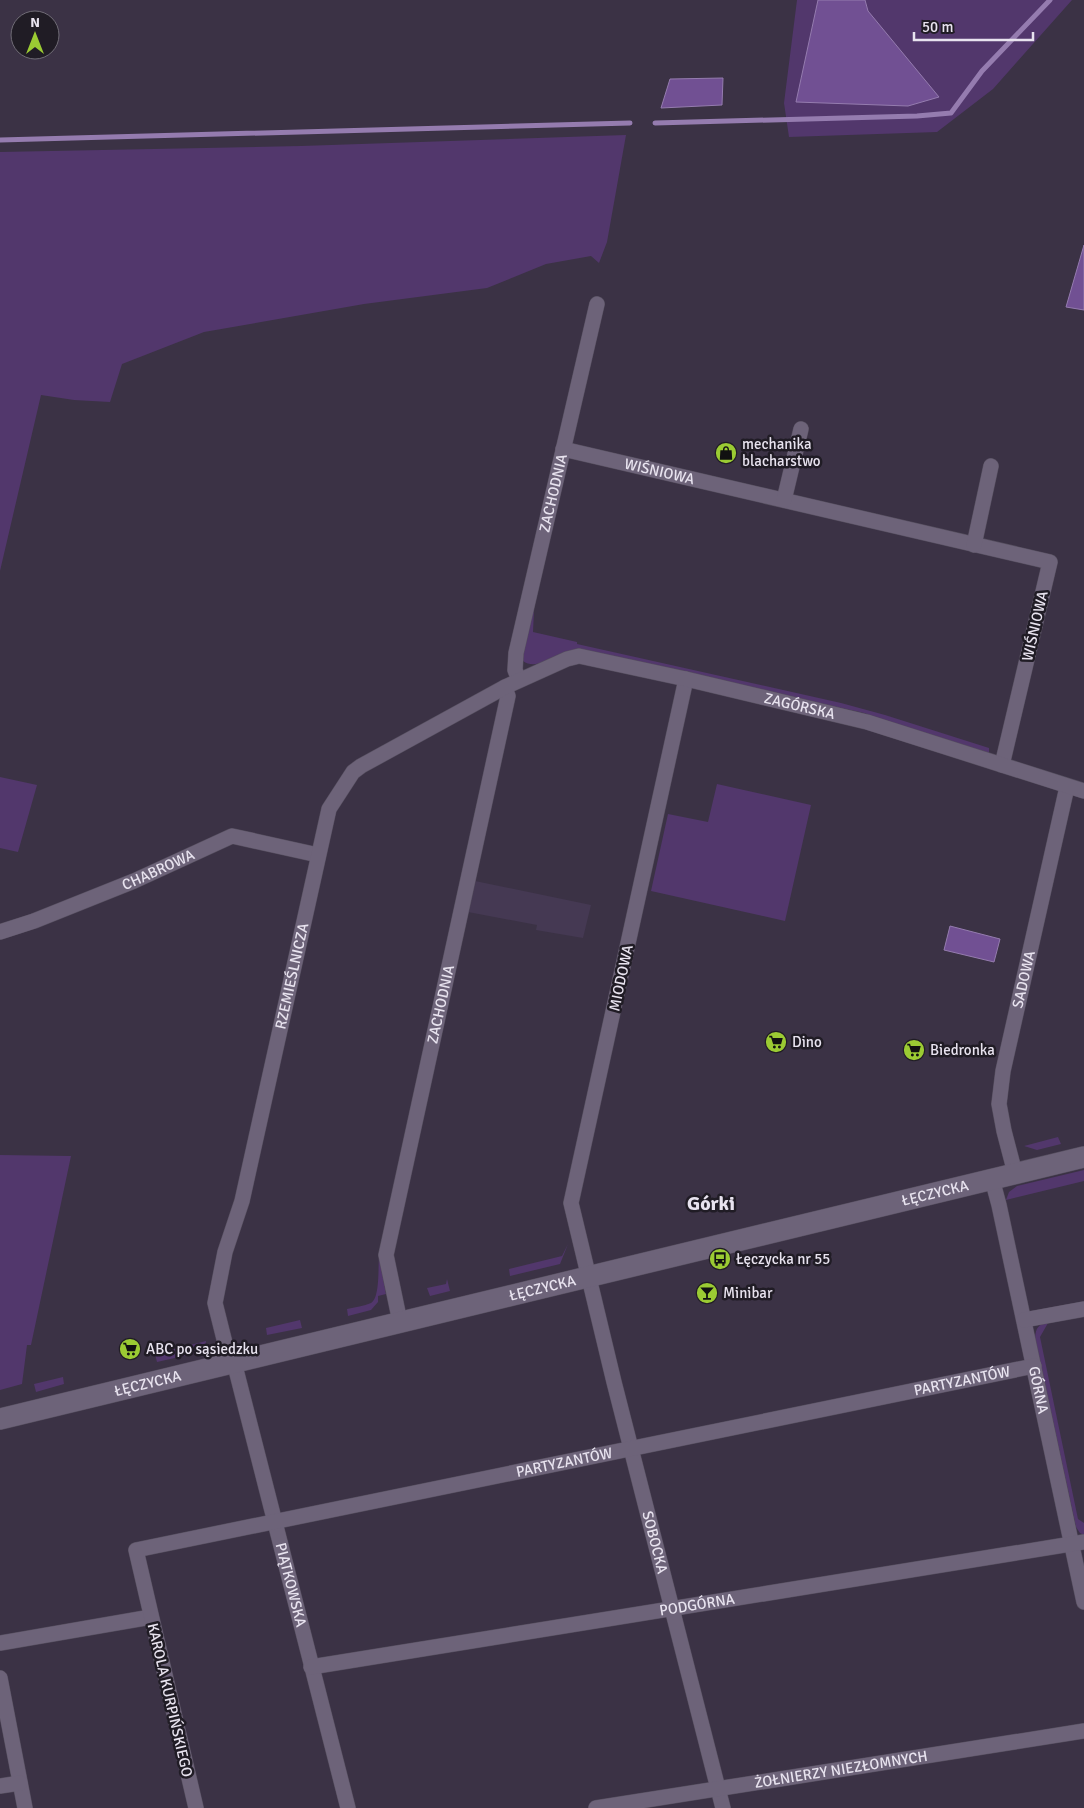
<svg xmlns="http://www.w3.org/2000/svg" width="1084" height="1808" viewBox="0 0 1084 1808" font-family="Signika,sans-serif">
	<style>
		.built { fill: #453953 }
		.green { fill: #52376c }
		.water { fill: #715093; stroke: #957caf }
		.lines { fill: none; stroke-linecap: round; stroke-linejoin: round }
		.stream { stroke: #957caf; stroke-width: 5 }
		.minor-casing { stroke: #554e5e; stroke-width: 16 }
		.secondary-casing { stroke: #554e5e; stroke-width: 22 }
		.minor { stroke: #6d6379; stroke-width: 15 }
		.secondary { stroke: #6d6379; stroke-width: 21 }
		.labels { text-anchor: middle; stroke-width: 5; stroke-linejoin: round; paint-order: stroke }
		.poi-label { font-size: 15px; fill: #e8e3ef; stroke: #201c25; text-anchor: start }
		.street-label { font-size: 15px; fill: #e8e3ef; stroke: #201c25 }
		.district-label { font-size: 20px; font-weight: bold; fill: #e8e3ef; stroke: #201c25 }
	</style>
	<rect width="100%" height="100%" fill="#3b3245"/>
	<path class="built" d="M 475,881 L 591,905 L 583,938 L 536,930 L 537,925 L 468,912 Z"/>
	<path class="green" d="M 797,0 L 1072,0 L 993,89 L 937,132 L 789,137 L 784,103 Z
		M 626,135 L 607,242 L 599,263 L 591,256 L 546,264 L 487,288 L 364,304 L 204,332 L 122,364 L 110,402 L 74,400 L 41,395 L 0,571 L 0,152 L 301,146 Z
		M 534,610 L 533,632 L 577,642 L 577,644 L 841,703 L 885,715 L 989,748 L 989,754 L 864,713 L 578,649 C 561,651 538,672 523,661 L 523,649 Z
		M 0,777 L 37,785 L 18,852 L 0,848 Z
		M 717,784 L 811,805 L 785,921 L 651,891 L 668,814 L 708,822 Z
		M 1058,1137 L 1061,1144 L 1037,1150 L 1024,1146 Z
		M 0,1155 L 71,1156 L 31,1345 L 27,1345 L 22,1384 L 0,1390 Z
		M 1084,1170 L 1084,1181 L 1006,1200 L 1009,1192 L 1017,1186 Z
		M 568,1244 L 560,1264 L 510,1276 L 509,1269 L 562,1256 Z
		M 379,1257 L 386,1294 L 378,1296 L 378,1302 L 371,1310 L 348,1316 L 347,1309 C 355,1307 364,1306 371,1303 C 380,1298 378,1268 379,1257 Z
		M 447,1279 L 450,1291 L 430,1296 L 427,1288 L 446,1284 Z
		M 300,1320 L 302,1328 L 267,1335 L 266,1328 Z
		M 1048,1323 L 1040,1337 L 1078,1519 L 1084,1523 L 1084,1535 L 1080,1533 L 1076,1527 L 1035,1338 C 1036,1328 1038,1324 1048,1323 Z
		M 206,1341 L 205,1350 L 201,1352 L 157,1362 L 155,1354 Z
		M 63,1377 L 64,1384 L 36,1392 L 34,1384 Z"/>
	<path class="water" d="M 818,0 L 865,0 L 868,11 L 939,97 L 908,106 L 796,102 Z
		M 723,78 L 722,105 L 661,108 L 670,79 Z
		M 1084,245 L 1084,310 L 1066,307 Z
		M 950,926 L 1000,939 L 994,962 L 944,950 Z"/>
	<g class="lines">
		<path class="stream" d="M 655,123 L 917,116 L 951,113 L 982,71 L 1050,0
			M 0,140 L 630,123"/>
		<g class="minor-casing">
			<g id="minor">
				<path id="s1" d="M 563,449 L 1050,562 L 1002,765"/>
				<path d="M 784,500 L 801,429"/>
				<path d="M 974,545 L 991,466"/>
				<path id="s2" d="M 686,679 L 571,1203 L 614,1382 L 723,1808"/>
				<path id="s3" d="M 519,680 L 515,670 L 516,653 L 597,304"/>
				<path id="s4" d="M 0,932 L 34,921 L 134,881 L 232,836 L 318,855"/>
				<path id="s5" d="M 1015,1173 L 1004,1131 L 999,1104 L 1003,1071 L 1067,787"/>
				<path id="s6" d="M 992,1179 L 999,1205 L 1084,1602"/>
				<path d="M 1024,1320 L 1084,1309"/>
				<path id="s7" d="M 400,1322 L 386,1255 L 508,696 L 505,687"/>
				<path id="s8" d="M 234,1362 L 348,1808"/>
				<path id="s9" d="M 230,1363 L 215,1303 L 225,1252 L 242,1201 L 329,809 L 353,772 L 361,766 L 505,687 L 567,659 L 579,656 L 686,679 L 867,722 L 1084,791"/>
				<path d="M 0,1643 L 151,1617"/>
				<path id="s10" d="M 311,1667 L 1084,1542"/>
				<path d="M 0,1678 L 25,1808"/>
				<path d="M 0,1786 L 20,1783"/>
				<path id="s11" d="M 196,1808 L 136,1550 L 1034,1366"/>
				<path id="s12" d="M 596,1808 L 1084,1731"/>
			</g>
		</g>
		<g class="secondary-casing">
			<g id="secondary">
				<path id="s13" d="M 0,1419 L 1084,1157"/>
			</g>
		</g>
		<use href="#minor" class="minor"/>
		<use href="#secondary" class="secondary"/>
	</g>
	<defs>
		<g id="shop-disc" transform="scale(1.125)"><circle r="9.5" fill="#9bcb33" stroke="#201c25"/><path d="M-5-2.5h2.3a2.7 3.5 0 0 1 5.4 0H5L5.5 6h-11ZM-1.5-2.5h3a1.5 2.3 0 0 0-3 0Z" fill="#111"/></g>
		<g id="supermarket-disc" transform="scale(1.125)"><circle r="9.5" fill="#9bcb33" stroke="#201c25"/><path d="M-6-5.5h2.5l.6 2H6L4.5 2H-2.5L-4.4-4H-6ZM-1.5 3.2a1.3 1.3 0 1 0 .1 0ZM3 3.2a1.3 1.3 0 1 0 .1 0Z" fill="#111"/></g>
		<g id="bus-disc" transform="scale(1.125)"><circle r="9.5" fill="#9bcb33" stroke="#201c25"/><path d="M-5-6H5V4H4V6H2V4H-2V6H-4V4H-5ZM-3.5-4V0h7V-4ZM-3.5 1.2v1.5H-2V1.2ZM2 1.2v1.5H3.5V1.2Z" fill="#111"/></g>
		<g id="bar-disc" transform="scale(1.125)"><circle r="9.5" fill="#9bcb33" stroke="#201c25"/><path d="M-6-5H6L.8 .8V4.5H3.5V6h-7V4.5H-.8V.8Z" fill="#111"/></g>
	</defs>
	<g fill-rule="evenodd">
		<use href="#shop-disc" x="726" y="453"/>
		<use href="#supermarket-disc" x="776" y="1042"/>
		<use href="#supermarket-disc" x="914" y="1050"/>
		<use href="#bus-disc" x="720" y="1259"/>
		<use href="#bar-disc" x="707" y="1293"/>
		<use href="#supermarket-disc" x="130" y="1349"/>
	</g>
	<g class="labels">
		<g class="poi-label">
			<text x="742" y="449">mechanika<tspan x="742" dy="17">blacharstwo</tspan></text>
			<text x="792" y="1047">Dino</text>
			<text x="930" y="1055">Biedronka</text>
			<text x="736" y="1264">Łęczycka nr 55</text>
			<text x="723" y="1298">Minibar</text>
			<text x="146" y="1354">ABC po sąsiedzku</text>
		</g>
		<g class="street-label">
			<text dy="5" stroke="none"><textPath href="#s1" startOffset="99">WIŚNIOWA</textPath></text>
			<text dy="5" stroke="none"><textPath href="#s3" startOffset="192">ZACHODNIA</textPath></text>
			<text transform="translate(1035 626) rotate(-77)" y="5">WIŚNIOWA</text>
			<text dy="5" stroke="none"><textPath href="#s9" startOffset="1094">ZAGÓRSKA</textPath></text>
			<text dy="5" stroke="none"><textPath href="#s4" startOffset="170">CHABROWA</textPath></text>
			<text dy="5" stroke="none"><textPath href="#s9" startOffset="398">RZEMIEŚLNICZA</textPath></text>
			<text transform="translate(621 978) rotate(-78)" y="5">MIODOWA</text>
			<text dy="5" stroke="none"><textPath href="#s5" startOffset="198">SADOWA</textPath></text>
			<text dy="5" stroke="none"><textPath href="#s7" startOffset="325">ZACHODNIA</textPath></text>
			<text dy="5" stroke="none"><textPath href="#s13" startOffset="962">ŁĘCZYCKA</textPath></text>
			<text dy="5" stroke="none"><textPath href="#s13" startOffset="558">ŁĘCZYCKA</textPath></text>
			<text dy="5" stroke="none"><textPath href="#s11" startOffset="1108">PARTYZANTÓW</textPath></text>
			<text dy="5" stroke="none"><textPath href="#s13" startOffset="152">ŁĘCZYCKA</textPath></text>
			<text dy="5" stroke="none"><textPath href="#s6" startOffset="216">GÓRNA</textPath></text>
			<text dy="5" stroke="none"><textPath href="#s11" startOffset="702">PARTYZANTÓW</textPath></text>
			<text dy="5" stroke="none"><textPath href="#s2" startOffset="886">SOBOCKA</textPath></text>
			<text dy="5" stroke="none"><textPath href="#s8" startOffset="230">PIĄTKOWSKA</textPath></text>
			<text dy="5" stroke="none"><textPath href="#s10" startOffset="391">PODGÓRNA</textPath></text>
			<text transform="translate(170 1700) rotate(77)" y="5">KAROLA KURPIŃSKIEGO</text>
			<text dy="5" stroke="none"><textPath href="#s12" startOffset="248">ŻOŁNIERZY NIEZŁOMNYCH</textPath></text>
		</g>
		<g class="district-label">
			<text x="711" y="1210">Górki</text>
		</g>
	</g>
	<g transform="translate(35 35)"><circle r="24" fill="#201c25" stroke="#706c76"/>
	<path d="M0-4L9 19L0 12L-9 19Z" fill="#9bcb33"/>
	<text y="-8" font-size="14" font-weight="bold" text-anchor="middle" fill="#e8e3ef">N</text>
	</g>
	<path d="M914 32v8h119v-8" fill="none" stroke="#e8e3ef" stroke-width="2.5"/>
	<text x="922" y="32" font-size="15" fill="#e8e3ef" stroke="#201c25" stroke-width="4" paint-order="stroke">50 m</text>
</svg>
